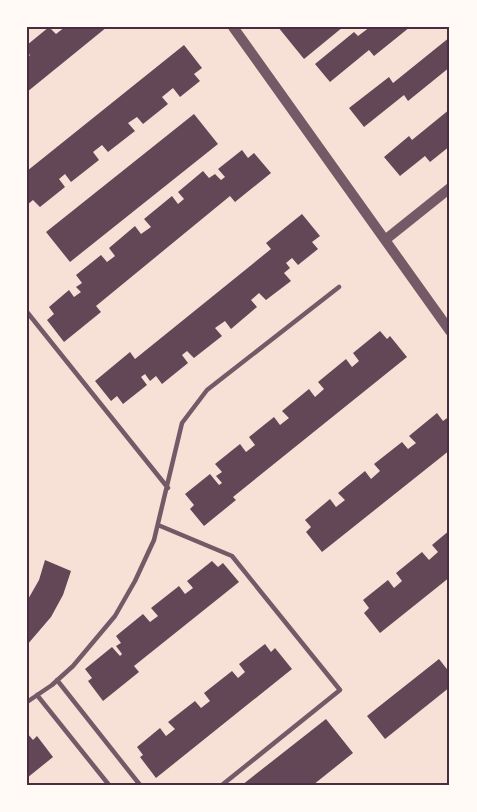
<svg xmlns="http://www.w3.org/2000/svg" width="477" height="812" viewBox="0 0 477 812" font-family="'DM Sans',sans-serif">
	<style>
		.building { fill: #644757 }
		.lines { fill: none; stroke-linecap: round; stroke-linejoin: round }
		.service { stroke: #755966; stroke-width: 4.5 }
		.tertiary { stroke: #755966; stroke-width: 10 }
		.neatline { fill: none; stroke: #4a2c40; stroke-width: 2 }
	</style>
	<rect width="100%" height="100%" fill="#f7e1d7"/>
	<path class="building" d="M 49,27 L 56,34 L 65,27 L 107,27 L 27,92 L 27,58 L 30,55 L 27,52 L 27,45 Z
		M 278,27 L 343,27 L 304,59 Z
		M 370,27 L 410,27 L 374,56 L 369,50 L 330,82 L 315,64 L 354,32 L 358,36 Z
		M 450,37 L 450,67 L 408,101 L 404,95 L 364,127 L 349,108 L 389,77 L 393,83 Z
		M 184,45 L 202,68 L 194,74 L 200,81 L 180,97 L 173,88 L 162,97 L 168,104 L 143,124 L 137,117 L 128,123 L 135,131 L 108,152 L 102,145 L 93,152 L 99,160 L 71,182 L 65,174 L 59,179 L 65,187 L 40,207 L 33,200 L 27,205 L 27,171 Z
		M 450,109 L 450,146 L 430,162 L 425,156 L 400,176 L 384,157 L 409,136 L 412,140 Z
		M 194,114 L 218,144 L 70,262 L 46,232 Z
		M 242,150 L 248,158 L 254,153 L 271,173 L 235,202 L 230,196 L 96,306 L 101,312 L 64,342 L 47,320 L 54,314 L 49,307 L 69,290 L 74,297 L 81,292 L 76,287 L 82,283 L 76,275 L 101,255 L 107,262 L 115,256 L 109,248 L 135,226 L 141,234 L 151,227 L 144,219 L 172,196 L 178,204 L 184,199 L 178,192 L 203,171 L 209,178 L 215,174 L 221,180 L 225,177 L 218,169 Z
		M 302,214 L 320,236 L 312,242 L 318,249 L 298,265 L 292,258 L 286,263 L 290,268 L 284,273 L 291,281 L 266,300 L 259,293 L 251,300 L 257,307 L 231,329 L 225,321 L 215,328 L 222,336 L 194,358 L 187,351 L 182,355 L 188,363 L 162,384 L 156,376 L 150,381 L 145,374 L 141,377 L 147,385 L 123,404 L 117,396 L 111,401 L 95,381 L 130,352 L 135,359 L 271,249 L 266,243 Z
		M 380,331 L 387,339 L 390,336 L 407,357 L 233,497 L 236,500 L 204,526 L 190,509 L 194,505 L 185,494 L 210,474 L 219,485 L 222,483 L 216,476 L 222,472 L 215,464 L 240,444 L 246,452 L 255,445 L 249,437 L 274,417 L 280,425 L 289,418 L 282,411 L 309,389 L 315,397 L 324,389 L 318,382 L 346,359 L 352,367 L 359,361 L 353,353 Z
		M 437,413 L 443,421 L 447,418 L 450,422 L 450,450 L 322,552 L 306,532 L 311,527 L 305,520 L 330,499 L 336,507 L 345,500 L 338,493 L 365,471 L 371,479 L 380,471 L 374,464 L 402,442 L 408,449 L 416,443 L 409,436 Z
		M 450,530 L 450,577 L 380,633 L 364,613 L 369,608 L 363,600 L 388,580 L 394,588 L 402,581 L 396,573 L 422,552 L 429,560 L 438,552 L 432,545 Z
		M 45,560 L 71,571 L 63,595 L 51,617 L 27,645 L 27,601 L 39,580 Z
		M 212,561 L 218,567 L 223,563 L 239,582 L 134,666 L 139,672 L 103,701 L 88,681 L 92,678 L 85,669 L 112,647 L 120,656 L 122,654 L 116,646 L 121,643 L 116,636 L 143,614 L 150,622 L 158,616 L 151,608 L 179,586 L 185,594 L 193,588 L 187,581 Z
		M 265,644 L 271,652 L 275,648 L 292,669 L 156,778 L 140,757 L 143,755 L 137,747 L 160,728 L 166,736 L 175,729 L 168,722 L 195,701 L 201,708 L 210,701 L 204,693 L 232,671 L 238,678 L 245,672 L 239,664 Z
		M 439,659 L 450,673 L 450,687 L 385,739 L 367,716 Z
		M 326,719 L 353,753 L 313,785 L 242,785 Z
		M 27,733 L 33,740 L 37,736 L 53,757 L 27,778 Z"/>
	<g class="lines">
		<path class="service" d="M 27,312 L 168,488
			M 158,525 L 232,556 L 340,690 L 222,785
			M 57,680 L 140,785
			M 37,695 L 109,785
			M 27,702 L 52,685 L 73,666 L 115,616 L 135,581 L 154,540 L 182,423 L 207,390 L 339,287"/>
		<path class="tertiary" d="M 233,27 L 450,331
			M 385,240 L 450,188"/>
	</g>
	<rect width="477" height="812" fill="none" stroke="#fffaf5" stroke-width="57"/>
	<rect x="28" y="28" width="420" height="756" class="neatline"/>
</svg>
